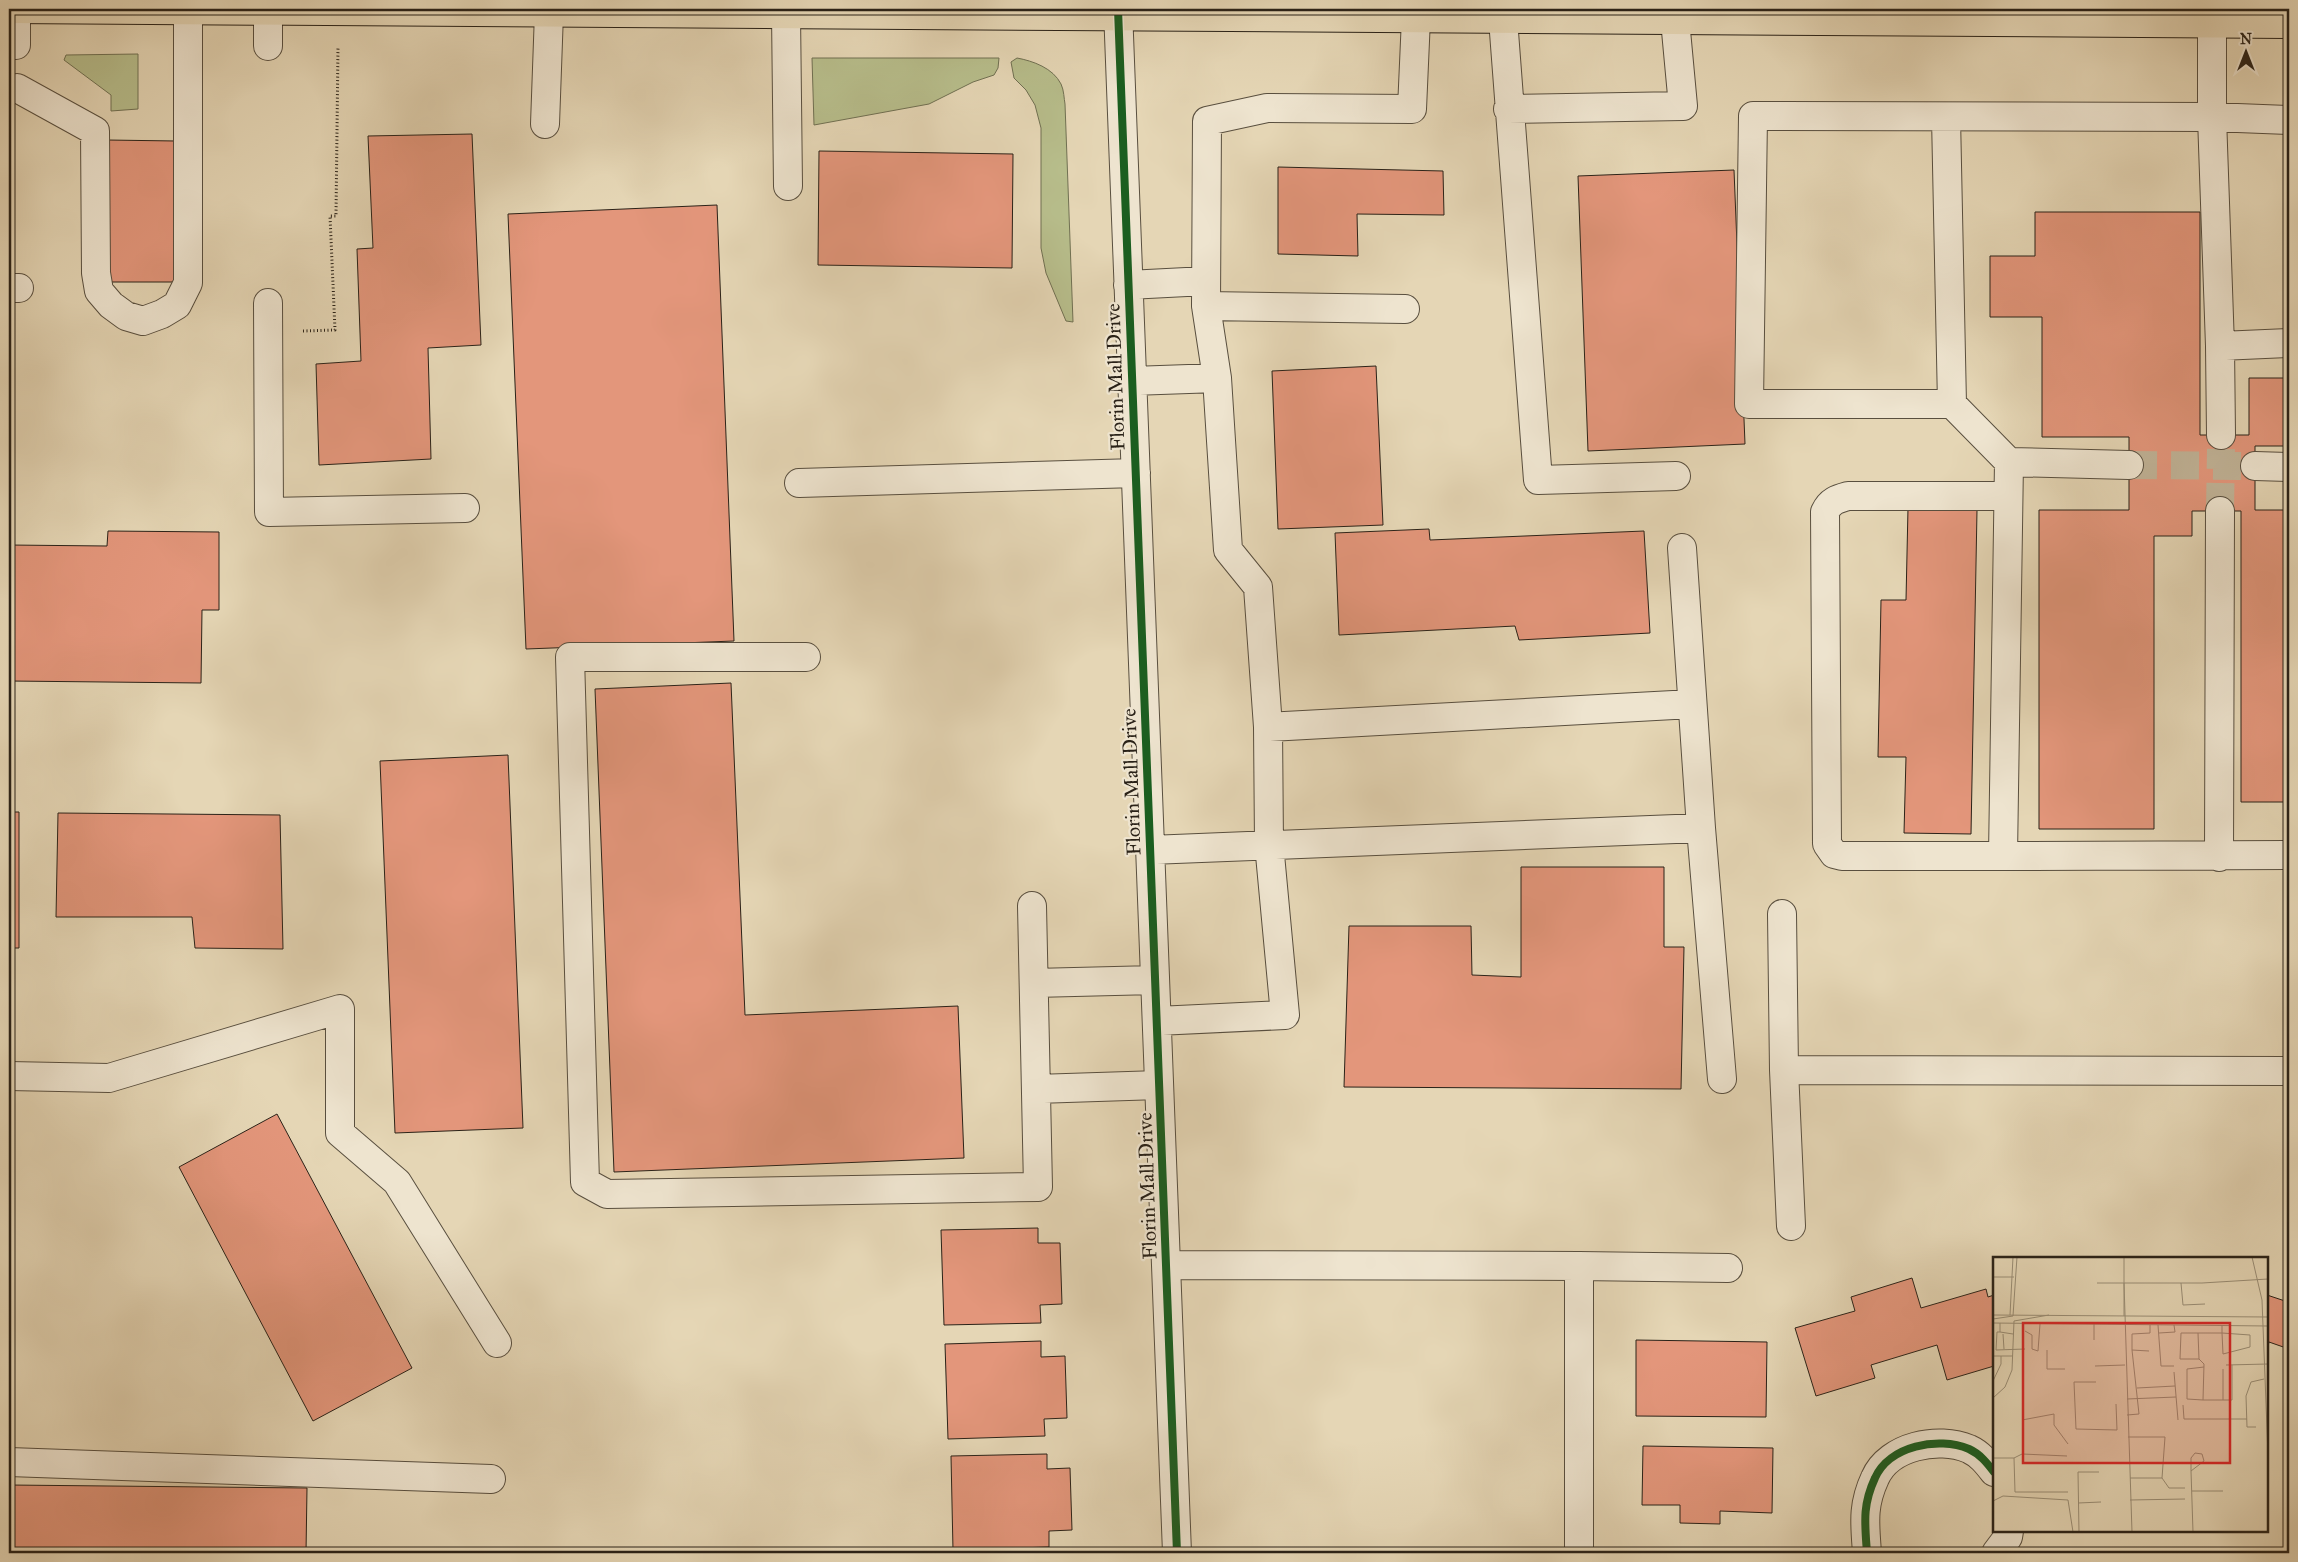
<svg xmlns="http://www.w3.org/2000/svg" width="2298" height="1562" viewBox="0 0 2298 1562" font-family="'IM FELL Great Primer',serif">
	<style>
		.green { fill: #b7bd8b; stroke: #707052 }
		.building { fill: #e3967b; stroke: #2a2218 }
		.lines { fill: none; stroke-linecap: round; stroke-linejoin: round }
		.minor-tunnel { stroke: #c0b296; stroke-width: 28; stroke-dasharray: 28 14; stroke-linecap: butt }
		.minor-casing { stroke: #594f3f; stroke-width: 30 }
		.major-casing { stroke: #2a2218; stroke-width: 30 }
		.path { stroke: #2a2218; stroke-width: 3; stroke-dasharray: 1 2.5; stroke-linecap: butt }
		.minor { stroke: #eee4cf; stroke-width: 28 }
		.major { stroke: #e5d6b5; stroke-width: 28 }
		.cycleway-casing { stroke: #eee4cf; stroke-width: 11 }
		.cycleway { stroke: #1b5e20; stroke-width: 8 }
		.labels { text-anchor: middle; stroke-width: 4.5; stroke-linejoin: round; paint-order: stroke }
		.street-label { font-size: 20px; fill: #2a2218; stroke: #eee4cf }
		.inset-road { fill: none; stroke: #9a8e76; stroke-width: 1 }
		.view { fill: #d62828; fill-opacity: 0.15; stroke: #d62828; stroke-width: 2.5 }
		.inset-edge { fill: none; stroke: #2a2218; stroke-width: 2.5 }
	</style>
	<rect width="100%" height="100%" fill="#e5d6b5"/>
	<filter id="stains"><feTurbulence type="fractalNoise" baseFrequency=".004" numOctaves="4"/><feColorMatrix values="0 0 0 0 .2 0 0 0 0 .09 0 0 0 0 .02 0 0 0 .5 -.17"/></filter>
	<radialGradient id="worn" r=".72"><stop offset=".6" stop-color="#630" stop-opacity="0"/><stop offset="1" stop-color="#630" stop-opacity=".3"/></radialGradient>
	<path class="green" d="M 138,54 L 138,109 L 111,111 L 111,95 L 64,60 L 66,55 Z
		M 812,58 L 999,58 L 998,68 L 994,75 L 973,82 L 929,104 L 814,125 Z
		M 1017,58 C 1033,61 1053,68 1061,84 C 1064,90 1064,99 1065,104 L 1073,322 L 1066,321 L 1046,273 L 1041,248 L 1041,128 L 1035,105 L 1026,90 L 1014,78 L 1011,62 Z"/>
	<path class="building" d="M 472,134 L 481,345 L 428,348 L 431,459 L 319,465 L 316,364 L 361,361 L 357,249 L 373,248 L 368,136 Z
		M 107,140 L 176,141 L 175,282 L 106,282 Z
		M 819,151 L 1013,154 L 1012,268 L 818,265 Z
		M 1278,167 L 1443,171 L 1444,215 L 1357,214 L 1358,256 L 1278,254 Z
		M 1734,170 L 1745,444 L 1588,451 L 1578,176 Z
		M 717,205 L 734,641 L 526,649 L 508,214 Z
		M 2035,212 L 2200,212 L 2200,435 L 2249,435 L 2249,378 L 2289,378 L 2289,446 L 2255,446 L 2255,510 L 2289,510 L 2289,802 L 2241,802 L 2241,511 L 2192,511 L 2192,536 L 2154,536 L 2154,829 L 2039,829 L 2039,510 L 2129,510 L 2129,437 L 2042,437 L 2042,317 L 1990,317 L 1990,256 L 2035,256 Z
		M 1376,366 L 1383,525 L 1278,529 L 1272,371 Z
		M 1908,508 L 1977,510 L 1971,834 L 1904,833 L 1906,757 L 1878,757 L 1881,600 L 1906,600 Z
		M 1429,529 L 1430,540 L 1644,531 L 1650,633 L 1519,640 L 1515,626 L 1339,635 L 1335,533 Z
		M 108,531 L 219,532 L 219,610 L 202,610 L 201,683 L 9,681 L 9,545 L 107,546 Z
		M 731,683 L 745,1015 L 958,1006 L 964,1158 L 614,1172 L 595,689 Z
		M 508,755 L 523,1128 L 395,1133 L 380,761 Z
		M 9,812 L 19,812 L 19,948 L 9,948 Z
		M 58,813 L 280,815 L 283,949 L 195,948 L 192,917 L 56,917 Z
		M 1521,867 L 1664,867 L 1664,947 L 1684,947 L 1681,1089 L 1344,1087 L 1349,926 L 1471,926 L 1472,975 L 1521,977 Z
		M 277,1114 L 412,1368 L 313,1421 L 179,1167 Z
		M 1038,1228 L 1038,1243 L 1060,1243 L 1062,1304 L 1040,1305 L 1041,1323 L 944,1325 L 941,1230 Z
		M 1912,1278 L 1921,1308 L 1986,1289 L 1988,1297 L 1994,1295 L 1994,1366 L 1947,1380 L 1937,1345 L 1871,1365 L 1875,1378 L 1816,1396 L 1795,1328 L 1855,1311 L 1851,1297 Z
		M 2289,1288 L 2289,1349 L 2269,1342 L 2267,1350 L 2267,1295 L 2285,1301 Z
		M 1636,1340 L 1767,1342 L 1766,1417 L 1636,1416 Z
		M 1041,1341 L 1041,1357 L 1065,1356 L 1067,1418 L 1044,1419 L 1045,1436 L 948,1439 L 945,1344 Z
		M 1643,1446 L 1773,1448 L 1772,1513 L 1720,1511 L 1720,1524 L 1680,1523 L 1680,1505 L 1642,1505 Z
		M 1047,1454 L 1047,1469 L 1070,1468 L 1072,1530 L 1049,1531 L 1049,1547 L 953,1550 L 951,1456 Z
		M 9,1485 L 307,1488 L 306,1553 L 9,1553 Z"/>
	<g class="lines">
		<path class="minor-tunnel" d="M 2129,465 L 2255,466
			M 2220,511 L 2221,449"/>
		<g class="minor-casing">
			<path id="minor" d="M 16,9 L 16,45
				M 1118,9 L 1177,1553
				M 268,11 L 268,46
				M 786,14 L 788,186
				M 1503,19 L 1538,480 L 1676,476
				M 17,88 L 95,131 L 96,273 L 99,291 L 111,305 L 126,316 L 143,321 L 162,314 L 177,305 L 188,283 L 188,10
				M 1508,109 L 1683,106 L 1675,20
				M 1946,117 L 1952,404 L 1749,404 L 1753,116 L 2212,117 L 2212,22
				M 2289,120 L 2212,117 L 2220,346 L 2289,343
				M 545,124 L 549,13
				M 1128,285 L 1206,281
				M 9,288 L 19,288
				M 268,303 L 269,512 L 465,508
				M 1206,306 L 1207,121 L 1267,108 L 1412,109 L 1416,18
				M 2220,346 L 2221,435
				M 1132,381 L 1217,378
				M 1952,404 L 2009,462 L 2003,856 L 2289,855
				M 2009,462 L 2129,465
				M 2255,466 L 2289,467
				M 799,483 L 1136,473
				M 1682,548 L 1701,828 L 1722,1079
				M 806,657 L 570,657 L 585,1182 L 607,1194 L 1038,1187 L 1032,906
				M 1268,727 L 1692,704
				M 1150,850 L 1701,828
				M 2003,856 L 1842,856 L 1834,854 L 1827,844 L 1825,512 C 1830,501 1837,499 1848,496 L 2008,496
				M 2219,857 L 2220,511
				M 1782,914 L 1784,1070 L 2289,1071
				M 1034,983 L 1155,980
				M 1157,1021 L 1285,1015 L 1269,844 L 1268,727 L 1258,587 L 1228,550 L 1217,378 L 1206,306 L 1405,309
				M 1784,1070 L 1791,1226
				M 9,1076 L 109,1078 L 340,1009 L 340,1133 L 397,1182 L 497,1343
				M 1036,1089 L 1159,1085
				M 1166,1265 L 1579,1266 L 1579,1553
				M 1579,1266 L 1728,1268
				M 9,1462 L 491,1479
				M 1867,1553 C 1865,1524 1862,1506 1875,1478 C 1889,1446 1938,1436 1969,1449 C 1980,1454 1987,1463 1994,1472
				M 1996,1553 L 2008,1537 L 2009,1531"/>
		</g>
		<g class="major-casing">
			<path id="major" d="M 9,9 L 2289,24"/>
		</g>
		<path class="path" d="M 303,331 L 335,330 L 330,216 L 336,216 L 338,47"/>
		<use href="#minor" class="minor"/>
		<use href="#major" class="major"/>
		<g class="cycleway-casing">
			<path id="cycleway" d="M 1118,9 L 1177,1553
				M 1867,1553 C 1865,1524 1862,1506 1875,1478 C 1889,1446 1938,1436 1969,1449 C 1980,1454 1987,1463 1994,1472"/>
		</g>
		<use href="#cycleway" class="cycleway"/>
	</g>
	<g class="labels">
		<g class="street-label">
			<text transform="translate(1115 377) rotate(-92)" y="7">Florin Mall Drive</text>
			<text transform="translate(1131 782) rotate(-92)" y="7">Florin Mall Drive</text>
			<text transform="translate(1147 1186) rotate(-92)" y="7">Florin Mall Drive</text>
		</g>
	</g>
	<g transform="translate(1993 1257)">
		<rect width="275" height="275" fill="#e5d6b5"/>
		<path class="inset-road" d="M 131,0 L 131,59M 259,0 L 269,43 L 275,198M 0,20 L 21,20M 104,26 L 209,26 L 275,22M 131,26 L 139,275M 188,26 L 190,48 L 212,47M 0,58 L 275,60M 17,58 L 20,0M 0,62 L 20,59 L 24,0M 0,66 L 275,69M 7,66 L 7,75 L 20,77M 101,67 L 101,83M 165,68 L 168,109 L 181,109M 32,74 L 39,78 L 39,92 L 45,94 L 47,67M 7,75 L 4,75 L 3,93 L 32,92M 166,76 L 182,75 L 181,68M 205,76 L 206,102 L 187,102 L 188,76 L 229,76 L 229,68M 229,76 L 257,78 L 257,90 L 230,97 ZM 10,77 L 11,92M 54,93 L 54,112 L 72,112M 139,93 L 139,77 L 157,76 L 157,68M 0,99 L 20,99M 206,102 L 211,107 L 210,143 L 239,143 L 239,108M 233,108 L 275,107M 102,109 L 132,108M 181,115 L 185,163M 0,124 L 8,107 L 8,99M 103,125 L 81,125 L 83,172 L 124,173 L 123,147M 144,131 L 182,129M 0,141 L 12,130 L 19,113 L 21,64 L 56,58M 134,142 L 183,140M 210,143 L 194,142 L 194,112 L 211,110M 230,143 L 230,112M 190,148 L 191,162 L 254,162M 134,158 L 146,157 L 139,93 L 156,94M 29,163 L 61,157 L 61,168 L 75,187M 263,170 L 254,170 L 253,139 L 258,125 L 271,122M 135,180 L 172,180 L 169,221M 202,196 L 209,197 L 211,204 L 198,214 L 198,201 ZM 0,201 L 21,201 L 22,235 L 75,235M 21,201 L 29,197 L 74,199M 198,214 L 200,275M 137,221 L 169,221 L 176,231 L 192,231M 199,234 L 230,234M 137,243 L 192,242M 0,244 L 10,239 L 75,243 L 80,275M 85,246 L 108,245M 86,275 L 85,215 L 106,215"/>
		<path class="view" d="M 30,66 L 237,66 L 237,206 L 30,206 Z"/>
		<rect width="275" height="275" class="inset-edge"/>
	</g>
	<rect width="2298" height="1562" fill="none" stroke="#e5d6b5" stroke-width="30"/>
	<rect x="10" y="10" width="2278" height="1542" fill="none" stroke="#2a2218" stroke-width="2.5"/>
	<rect x="15" y="15" width="2268" height="1532" fill="none" stroke="#2a2218"/>
	<g transform="translate(2246 52)" stroke="#eee4cf" stroke-width="4" paint-order="stroke">
	<path d="M0-4L9 19L0 12L-9 19Z" fill="#2a2218"/>
	<text y="-8" font-size="14" font-weight="bold" text-anchor="middle" fill="#2a2218">N</text>
	</g>
	<rect width="100%" height="100%" filter="url(#stains)"/>
	<rect width="100%" height="100%" fill="url(#worn)"/>
</svg>
